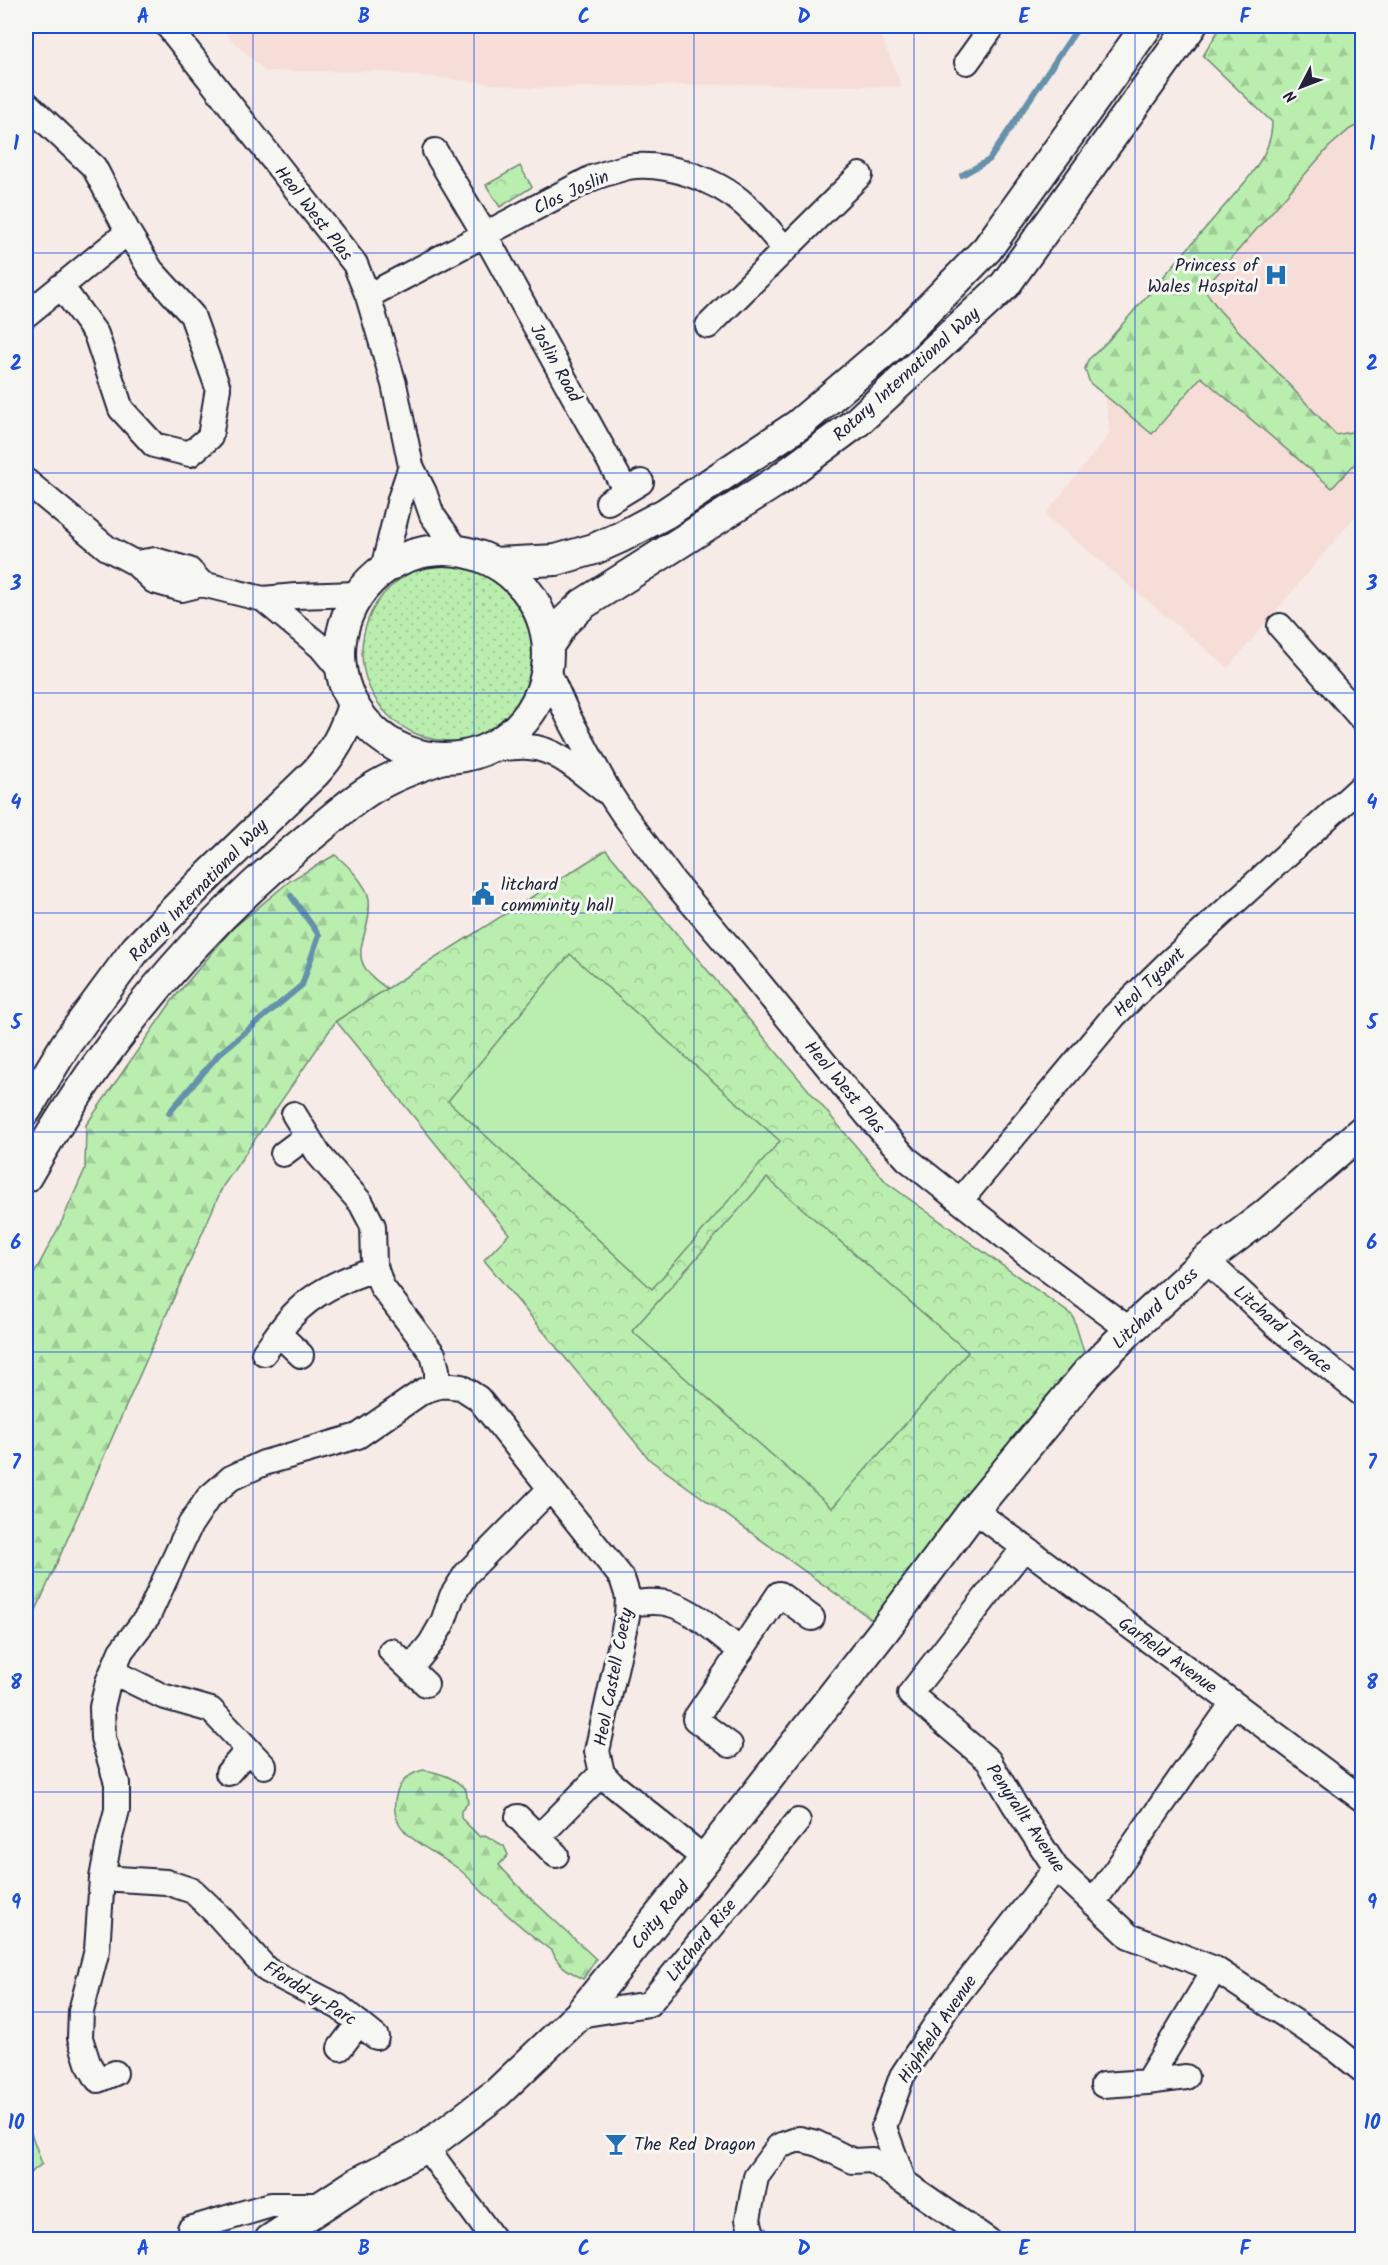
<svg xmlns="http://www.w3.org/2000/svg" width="1388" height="2265" viewBox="0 0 1388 2265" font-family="Kalam,sans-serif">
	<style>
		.built { fill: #f7ddd8 }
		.grass { fill: url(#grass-dots); stroke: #6e8874; stroke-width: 1.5 }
		.forest { fill: url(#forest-firs); stroke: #6e8874; stroke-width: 1.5 }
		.park { fill: url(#park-crowns); stroke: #6e8874; stroke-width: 1.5 }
		.pitch { fill: #baeeae; stroke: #6e8874; stroke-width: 1.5 }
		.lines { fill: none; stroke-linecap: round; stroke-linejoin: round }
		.stream { stroke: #6591aa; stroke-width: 6 }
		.minor-casing { stroke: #22223b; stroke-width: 28 }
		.major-casing { stroke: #22223b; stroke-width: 34 }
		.minor { stroke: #f6f6f2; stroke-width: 24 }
		.major { stroke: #f6f6f2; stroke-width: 30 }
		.grid { fill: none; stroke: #1d4ed8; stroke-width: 1.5; stroke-opacity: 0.55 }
		.labels { text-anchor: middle; stroke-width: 6; stroke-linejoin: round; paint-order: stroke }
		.street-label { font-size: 18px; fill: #22223b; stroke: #f6f6f2 }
		.poi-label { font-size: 18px; fill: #22223b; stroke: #f6f6f2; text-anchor: start }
		.neatline { fill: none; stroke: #1d4ed8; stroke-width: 2 }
		.grid-label { font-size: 20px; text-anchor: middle; font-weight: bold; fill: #1d4ed8 }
	</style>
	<defs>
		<pattern id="grass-dots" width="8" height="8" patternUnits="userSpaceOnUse" patternTransform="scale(1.5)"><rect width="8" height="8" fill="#baeeae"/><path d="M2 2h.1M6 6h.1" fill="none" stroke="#a0cc97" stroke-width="1.8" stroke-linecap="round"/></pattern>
		<pattern id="forest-firs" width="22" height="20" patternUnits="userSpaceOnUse" patternTransform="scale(1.5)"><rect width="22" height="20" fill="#baeeae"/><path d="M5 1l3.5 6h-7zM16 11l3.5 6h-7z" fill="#a0cc97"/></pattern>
		<pattern id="park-crowns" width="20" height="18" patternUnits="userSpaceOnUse" patternTransform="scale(1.5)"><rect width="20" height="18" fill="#baeeae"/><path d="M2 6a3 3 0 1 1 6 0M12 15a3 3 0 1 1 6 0" fill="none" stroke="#a0cc97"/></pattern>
	</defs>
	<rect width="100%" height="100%" fill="#f6ebe6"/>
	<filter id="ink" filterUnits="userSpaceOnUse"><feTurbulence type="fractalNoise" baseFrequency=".0167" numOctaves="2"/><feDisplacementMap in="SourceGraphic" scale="12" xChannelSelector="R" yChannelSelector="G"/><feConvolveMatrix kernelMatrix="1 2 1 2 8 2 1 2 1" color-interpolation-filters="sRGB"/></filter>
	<g filter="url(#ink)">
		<path class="built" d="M 217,26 L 877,26 L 902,87 L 739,84 L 532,88 L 374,71 L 265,71 Z
			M 1362,26 L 1362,508 L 1228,668 L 1045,515 L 1110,433 L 1105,396 Z"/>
		<path class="grass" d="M362 652a89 89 0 1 1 178 0a89 89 0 1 1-178 0Z"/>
		<path class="forest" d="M 1221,26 L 1362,26 L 1362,123 L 1350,129 L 1329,147 L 1204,289 L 1220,311 L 1336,435 L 1351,432 L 1362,423 L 1362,456 L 1332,488 L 1201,377 L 1152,434 L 1090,383 L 1085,369 L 1088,360 L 1107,342 L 1246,181 C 1260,162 1272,146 1272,122 L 1203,56 Z
			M 335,855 C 346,863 367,885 369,899 C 373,940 338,957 388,989 L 336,1021 L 223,1186 L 26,1633 L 26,1289 L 62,1221 L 85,1169 L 86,1125 L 174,998 L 232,929 L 291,880 Z
			M 423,1770 C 441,1773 454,1777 466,1790 L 468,1803 L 461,1811 L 461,1818 L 480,1837 L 485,1835 L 504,1846 L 508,1855 L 499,1865 L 524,1892 L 596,1959 L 583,1979 C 571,1972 557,1966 553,1952 C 531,1935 510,1918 490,1899 C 478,1889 469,1876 456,1867 C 431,1849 383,1833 397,1792 C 401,1780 411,1773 423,1770 Z
			M 26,2119 L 42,2164 L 26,2176 Z"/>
		<path class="park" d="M 520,166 L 532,187 L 500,207 L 486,185 Z
			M 606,850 L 887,1183 L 1073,1316 L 1084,1352 L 974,1510 L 885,1629 L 650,1460 L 484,1260 L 509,1234 L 336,1021 Z"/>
		<path class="pitch" d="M 570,954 L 780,1141 L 652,1289 L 448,1101 Z
			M 767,1178 L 968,1352 L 832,1508 L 632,1331 Z"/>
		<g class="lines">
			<path class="stream" d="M 962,175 L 989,160 L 1079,26
				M 169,1113 L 219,1054 L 302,985 L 319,935 L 291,896"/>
			<g class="minor-casing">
				<path id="minor" d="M 168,26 L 355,264 L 368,296 L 394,384 L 411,466 L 424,492 L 432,515 L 458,551
					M 967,62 L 993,26
					M 26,103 L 94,167 L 128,232 L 26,315
					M 435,151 L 485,235 L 626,491
					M 61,286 L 96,334 L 121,409 L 154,445 L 190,454 L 210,437 L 218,388 L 192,315 L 151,270 L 128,232
					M 368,296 L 592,178 C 604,174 616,170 628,167 C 665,161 717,180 744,204 C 759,217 772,234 785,249
					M 708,326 L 860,175
					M 26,481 L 107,548 L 135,563 L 154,581 L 182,589 L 202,584 L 263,599 L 296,596 L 358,594
					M 608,502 L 641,482
					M 135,563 L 155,560 L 189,570 L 202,584
					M 383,569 L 400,499 L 411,466
					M 263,599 L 321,647 L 341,671
					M 1280,626 L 1362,719
					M 547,669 L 568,716 L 610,794 L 624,815 L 673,881 L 742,962 L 868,1116 L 907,1159 L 1027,1254 L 1130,1330
					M 485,750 C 499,749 514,746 528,747 C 557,748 584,775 605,791
					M 294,1114 L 319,1155 L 361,1203 L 373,1226 L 374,1264 L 382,1287 L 433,1354 L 437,1370 L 437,1386
					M 283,1154 L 307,1136
					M 960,1201 L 1114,1016 L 1168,963 L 1362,786
					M 1206,1260 L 1278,1327 L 1362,1394
					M 279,1334 L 301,1355
					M 264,1353 C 273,1341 282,1327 292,1316 C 314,1292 345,1278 376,1269
					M 974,1510 L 1362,1799
					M 1024,1548 L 910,1694 L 989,1761 L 1014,1804 L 1056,1868 L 1129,1936 L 1215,1969 L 1336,2049 L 1362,2070
					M 628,1604 C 642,1602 657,1600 670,1604 C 694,1610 721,1636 741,1651
					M 391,1651 L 426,1684
					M 410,1669 L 431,1643 L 443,1622 L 452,1596 L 466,1574 L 550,1489
					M 113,1672 L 162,1696 L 211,1710 L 264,1766
					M 730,1745 L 695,1719 L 779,1594 L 812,1618
					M 228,1773 L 248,1750
					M 518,1817 L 556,1855
					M 539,1837 L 602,1773
					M 102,1878 L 109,1841 L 117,1810 L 117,1783 L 103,1738 L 102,1707 L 108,1682 L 121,1651 L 148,1616 L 190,1525 L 208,1498 L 231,1478 L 264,1463 L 358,1436 L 423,1391 L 442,1385 L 461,1387 L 478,1398 L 622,1578 L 628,1597 L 627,1616 L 597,1751 L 602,1773 L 611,1783 L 705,1859
					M 1093,1903 L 1233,1703
					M 579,2015 L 649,2004 L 798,1821
					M 340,2048 L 359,2023
					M 115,2073 L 98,2080 L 88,2063 L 80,2038 L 81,2011 L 97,1950 L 102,1878 L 166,1882 L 193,1891 L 217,1914 L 267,1970 L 339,2007 L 376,2037
					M 1186,2077 L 1147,2082 L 1215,1969
					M 1103,2085 L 1147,2082
					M 426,2147 L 494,2240
					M 190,2229 L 271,2205 L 324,2205
					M 758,2240 L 752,2234 L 748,2219 L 756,2177 L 779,2146 L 799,2139 L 816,2143 L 853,2161 L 872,2160 L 904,2182
					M 988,2240 L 904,2182 L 884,2127 L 902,2076 L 946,2009 L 1056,1868"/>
			</g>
			<g class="major-casing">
				<path id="major" d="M340 654a104 104 0 1 1 208 0a104 104 0 1 1-208 0Z
					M 494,563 L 556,560 L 594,549 L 621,537 L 666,513 L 798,425 L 899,339 L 987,249 L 1147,26
					M 548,646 L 564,622 L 583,604 L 780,479 L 857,422 L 1005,285 L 1191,26
					M 26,1110 L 66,1044 L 136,949 L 197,887 L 315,773 C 335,751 344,733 353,705
					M 26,1177 C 100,1048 191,933 307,839 C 329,822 351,800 376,786 C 397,774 420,766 443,758
					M 270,2240 L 357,2183 L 426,2147 L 496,2094 L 579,2015 L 705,1859 L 885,1629 L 974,1510 L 1087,1373 L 1130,1330 L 1206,1260 L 1264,1216 L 1362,1131"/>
			</g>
			<use href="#minor" class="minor"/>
			<use href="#major" class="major"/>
		</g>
	</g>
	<path class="grid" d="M 253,26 L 253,2240M 474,26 L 474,2240M 694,26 L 694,2240M 914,26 L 914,2240M 1135,26 L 1135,2240M 26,253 L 1362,253M 26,473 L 1362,473M 26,693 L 1362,693M 26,913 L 1362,913M 26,1132 L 1362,1132M 26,1352 L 1362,1352M 26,1572 L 1362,1572M 26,1792 L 1362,1792M 26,2012 L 1362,2012"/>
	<defs>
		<g id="hospital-bare" transform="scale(1.8)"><path d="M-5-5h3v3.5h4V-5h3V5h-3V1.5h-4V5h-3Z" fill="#1f6fb2" stroke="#f6f6f2" stroke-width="2.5" paint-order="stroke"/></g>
		<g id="civic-bare" transform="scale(1.8)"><path d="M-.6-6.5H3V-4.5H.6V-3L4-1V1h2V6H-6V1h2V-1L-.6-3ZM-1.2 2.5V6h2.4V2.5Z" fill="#1f6fb2" stroke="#f6f6f2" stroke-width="2.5" paint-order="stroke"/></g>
		<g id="bar-bare" transform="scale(1.8)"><path d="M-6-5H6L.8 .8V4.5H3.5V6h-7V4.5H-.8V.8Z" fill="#1f6fb2" stroke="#f6f6f2" stroke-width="2.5" paint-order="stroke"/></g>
	</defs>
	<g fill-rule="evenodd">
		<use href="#hospital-bare" x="1276" y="275"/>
		<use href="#civic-bare" x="483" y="894"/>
		<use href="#bar-bare" x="616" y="2144"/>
	</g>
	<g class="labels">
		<g class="street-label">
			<text transform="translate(571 192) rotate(-25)" y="6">Clos Joslin</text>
			<text transform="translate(314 213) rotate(52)" y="6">Heol West Plas</text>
			<text transform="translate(556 363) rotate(61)" y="6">Joslin Road</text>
			<text transform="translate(906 374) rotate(-42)" y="6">Rotary International Way</text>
			<text transform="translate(198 890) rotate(-46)" y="6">Rotary International Way</text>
			<text transform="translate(1149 982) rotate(-44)" y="6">Heol Tysant</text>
			<text transform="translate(845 1087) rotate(50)" y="6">Heol West Plas</text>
			<text transform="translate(1155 1308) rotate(-43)" y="6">Litchard Cross</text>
			<text transform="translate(1283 1329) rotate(41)" y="6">Litchard Terrace</text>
			<text transform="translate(1168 1655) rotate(36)" y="6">Garfield Avenue</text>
			<text transform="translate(613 1677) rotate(-79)" y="6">Heol Castell Coety</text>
			<text transform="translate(1026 1818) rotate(56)" y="6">Penyrallt Avenue</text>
			<text transform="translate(660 1915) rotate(-51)" y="6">Coity Road</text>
			<text transform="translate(701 1940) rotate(-51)" y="6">Litchard Rise</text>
			<text transform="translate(310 1993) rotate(32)" y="6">Ffordd-y-Parc</text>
			<text transform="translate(937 2029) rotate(-56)" y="6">Highfield Avenue</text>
		</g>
		<g class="poi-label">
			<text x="1258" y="271" text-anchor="end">Princess of<tspan x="1258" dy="21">Wales Hospital</tspan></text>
			<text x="501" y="890">litchard<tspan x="501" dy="21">comminity hall</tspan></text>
			<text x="634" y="2150">The Red Dragon</text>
		</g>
	</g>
	<rect width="1388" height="2265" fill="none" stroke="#f6f6f2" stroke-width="66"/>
	<g transform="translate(1301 87) rotate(228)" stroke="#f6f6f2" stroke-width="4.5" paint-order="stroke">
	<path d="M0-4.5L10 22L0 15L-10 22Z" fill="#22223b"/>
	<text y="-9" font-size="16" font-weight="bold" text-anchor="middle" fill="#22223b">N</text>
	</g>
	<rect x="33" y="33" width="1322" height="2199" class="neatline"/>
	<g class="grid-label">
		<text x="143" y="23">A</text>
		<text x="364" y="23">B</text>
		<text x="584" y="23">C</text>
		<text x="804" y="23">D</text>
		<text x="1024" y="23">E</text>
		<text x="1245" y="23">F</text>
		<text x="16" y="150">1</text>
		<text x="1372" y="150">1</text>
		<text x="16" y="370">2</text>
		<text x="1372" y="370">2</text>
		<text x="16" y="590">3</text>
		<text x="1372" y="590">3</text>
		<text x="16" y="809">4</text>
		<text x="1372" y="809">4</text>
		<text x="16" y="1029">5</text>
		<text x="1372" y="1029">5</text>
		<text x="16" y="1249">6</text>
		<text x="1372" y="1249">6</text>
		<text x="16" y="1469">7</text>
		<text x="1372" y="1469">7</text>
		<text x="16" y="1689">8</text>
		<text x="1372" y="1689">8</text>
		<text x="16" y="1909">9</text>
		<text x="1372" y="1909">9</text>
		<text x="16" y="2129">10</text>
		<text x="1372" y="2129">10</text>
		<text x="143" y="2255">A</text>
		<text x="364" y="2255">B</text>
		<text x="584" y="2255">C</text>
		<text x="804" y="2255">D</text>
		<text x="1024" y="2255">E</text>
		<text x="1245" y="2255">F</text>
	</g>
</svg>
